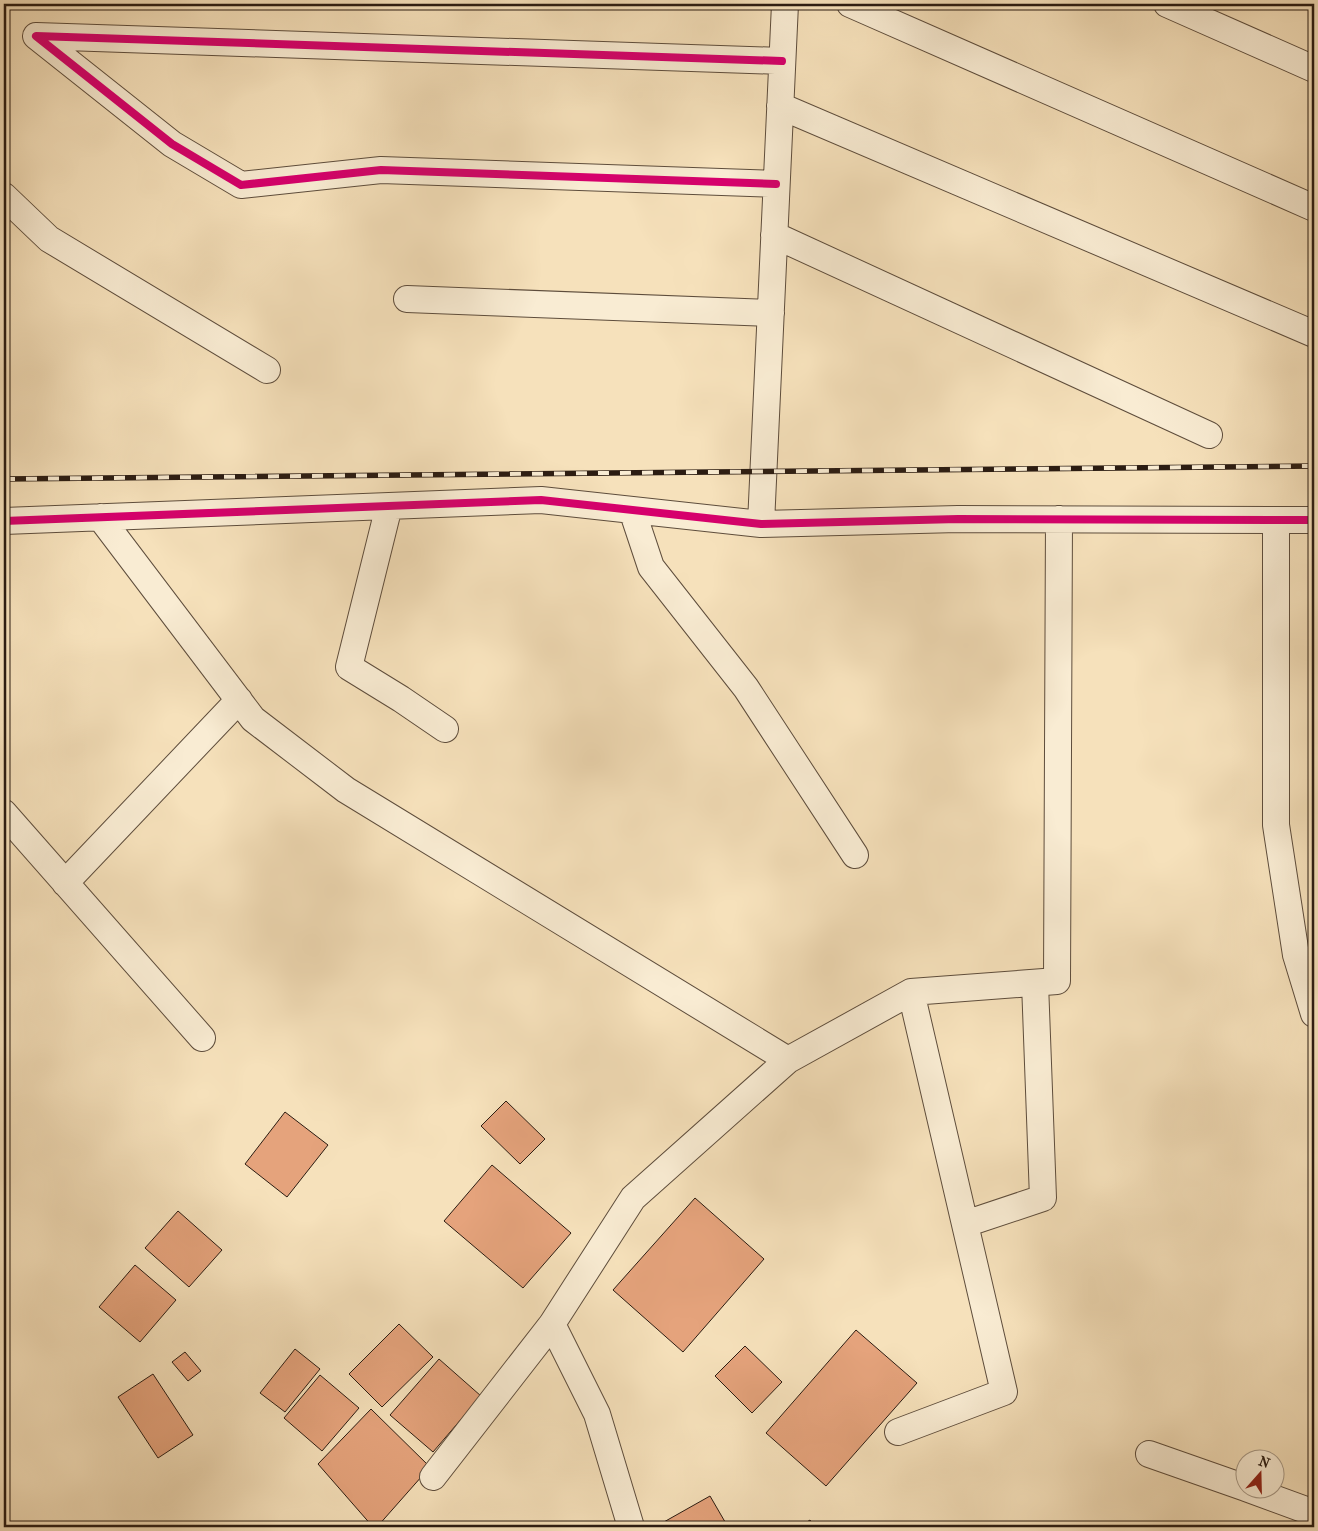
<svg xmlns="http://www.w3.org/2000/svg" width="1318" height="1531" viewBox="0 0 1318 1531" font-family="'IM FELL French Canon',serif">
	<style>
		.building { fill: #e5a37c; stroke: #2b1c12 }
		.lines { fill: none; stroke-linecap: round; stroke-linejoin: round }
		.minor-casing { stroke: #5e4d3c; stroke-width: 28 }
		.minor { stroke: #f9ecd3; stroke-width: 26 }
		.rail-casing { stroke: #2b1c12; stroke-width: 5.5 }
		.rail { stroke: #f9ecd3; stroke-width: 4; stroke-dasharray: 11; stroke-linecap: butt }
		.cycleway-casing { stroke: #f9ecd3; stroke-width: 11 }
		.cycleway { stroke: #d6006c; stroke-width: 8 }
	</style>
	<rect width="100%" height="100%" fill="#f6e1bb"/>
	<filter id="stains"><feTurbulence type="fractalNoise" baseFrequency=".004" numOctaves="4"/><feColorMatrix values="0 0 0 0 .2 0 0 0 0 .09 0 0 0 0 .02 0 0 0 .5 -.17"/></filter>
	<radialGradient id="worn" r=".72"><stop offset=".6" stop-color="#630" stop-opacity="0"/><stop offset="1" stop-color="#630" stop-opacity=".3"/></radialGradient>
	<path class="building" d="M 506,1101 L 545,1139 L 520,1164 L 481,1126 Z
		M 285,1112 L 328,1145 L 287,1197 L 245,1164 Z
		M 492,1165 L 571,1233 L 523,1288 L 444,1221 Z
		M 695,1198 L 764,1259 L 683,1352 L 613,1290 Z
		M 178,1211 L 222,1250 L 189,1287 L 145,1248 Z
		M 135,1265 L 176,1300 L 140,1342 L 99,1307 Z
		M 399,1324 L 433,1357 L 382,1407 L 349,1374 Z
		M 856,1330 L 917,1383 L 826,1486 L 766,1433 Z
		M 745,1346 L 782,1382 L 752,1413 L 715,1376 Z
		M 295,1349 L 320,1369 L 285,1412 L 260,1393 Z
		M 185,1352 L 201,1371 L 188,1381 L 172,1362 Z
		M 439,1359 L 481,1396 L 433,1452 L 390,1415 Z
		M 153,1374 L 193,1435 L 158,1458 L 118,1397 Z
		M 320,1375 L 359,1408 L 322,1451 L 284,1418 Z
		M 371,1409 L 430,1467 L 377,1527 L 373,1527 L 318,1464 Z
		M 710,1496 L 728,1527 L 655,1527 Z
		M 810,1520 L 815,1527 L 799,1527 Z"/>
	<g class="lines">
		<g class="minor-casing">
			<path id="minor" d="M 850,4 L 1314,208
				M 1167,4 L 1314,69
				M 780,106 L 1314,334
				M 776,184 L 381,170 L 241,185 L 172,144 L 36,36 L 782,61
				M 4,196 L 49,239 L 267,370
				M 774,235 L 1209,435
				M 407,299 L 771,313
				M 389,506 L 349,667 L 401,699 L 445,729
				M 632,510 L 651,567 L 746,688 L 855,855
				M 100,517 L 253,719 L 346,790 L 788,1060
				M 1276,520 L 1276,825 L 1296,955 L 1314,1014
				M 4,521 L 541,500 L 761,524 L 958,519 L 1314,520
				M 761,524 L 785,4
				M 4,813 L 202,1038
				M 65,883 L 239,700
				M 965,1224 L 1043,1198 L 1035,983
				M 552,1324 L 597,1414 L 631,1527
				M 898,1432 L 1004,1392 L 911,992
				M 1149,1454 L 1246,1488
				M 433,1477 L 552,1324 L 633,1198 L 788,1060 L 911,992 L 1057,981 L 1059,519
				M 1246,1488 L 1314,1513"/>
		</g>
		<use href="#minor" class="minor"/>
		<g class="rail-casing">
			<path id="rail" d="M 4,479 L 1314,466"/>
		</g>
		<use href="#rail" class="rail"/>
		<g class="cycleway-casing">
			<path id="cycleway" d="M 776,184 L 381,170 L 241,185 L 172,144 L 36,36 L 782,61
				M 4,521 L 541,500 L 761,524 L 958,519 L 1314,520"/>
		</g>
		<use href="#cycleway" class="cycleway"/>
	</g>
	<rect width="1318" height="1531" fill="none" stroke="#f6e1bb" stroke-width="20"/>
	<rect x="5" y="5" width="1308" height="1521" fill="none" stroke="#2b1c12" stroke-width="2.5"/>
	<rect x="10" y="10" width="1298" height="1511" fill="none" stroke="#2b1c12"/>
	<g transform="translate(1260 1474) rotate(20)"><circle r="24" fill="#f9ecd3" stroke="#a79986"/>
	<path d="M0-4L9 19L0 12L-9 19Z" fill="#8f2418"/>
	<text y="-8" font-size="14" font-weight="bold" text-anchor="middle" fill="#2b1c12">N</text>
	</g>
	<rect width="100%" height="100%" filter="url(#stains)"/>
	<rect width="100%" height="100%" fill="url(#worn)"/>
</svg>
